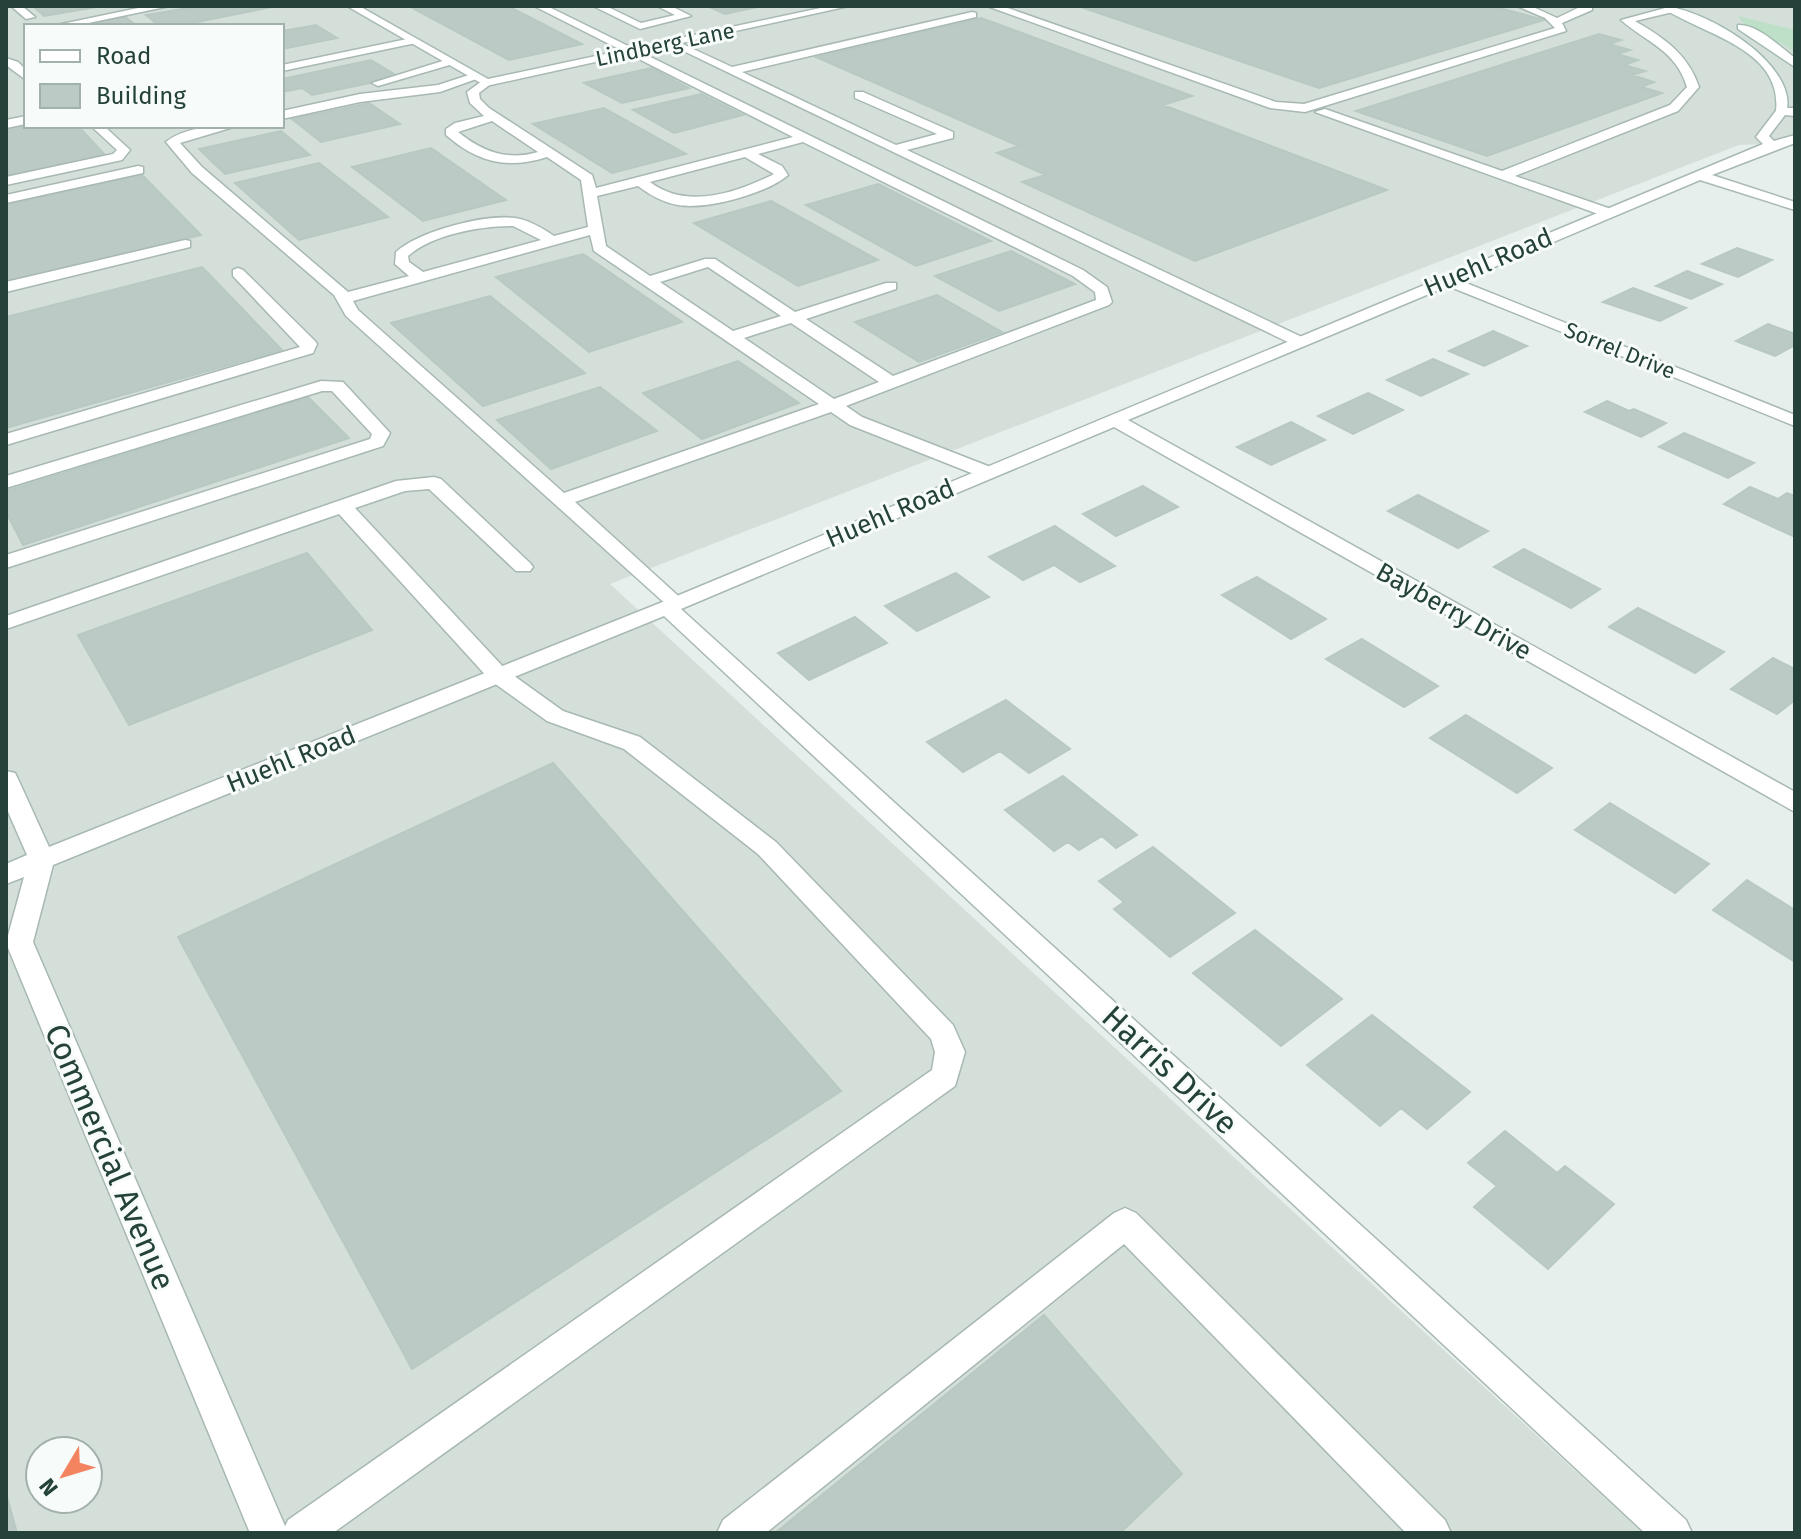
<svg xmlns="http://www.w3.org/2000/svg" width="1801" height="1539" viewBox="0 0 1801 1539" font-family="'Fira Sans',sans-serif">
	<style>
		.built { fill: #d4dfda; fill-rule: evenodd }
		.green { fill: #bfe0c8 }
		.building { fill: #bbcac4; stroke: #b8c9c2; stroke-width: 2 }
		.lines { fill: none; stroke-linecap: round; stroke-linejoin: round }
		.lane-casing { stroke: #a8b8b2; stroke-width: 3 }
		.street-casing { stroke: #a8b8b2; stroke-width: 3 }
		.secondary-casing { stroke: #a4bbb3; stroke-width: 3 }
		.lane { fill: #fff; fill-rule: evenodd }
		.street { fill: #fff; fill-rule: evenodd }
		.secondary { fill: #fff; fill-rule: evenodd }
		.labels { text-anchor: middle; stroke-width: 6; stroke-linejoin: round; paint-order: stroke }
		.far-street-label { font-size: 22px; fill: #24423a; stroke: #f7fbf9 }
		.street-label { font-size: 26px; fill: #24423a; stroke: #f7fbf9 }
		.near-street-label { font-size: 32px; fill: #24423a; stroke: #f7fbf9 }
	</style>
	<rect width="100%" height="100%" fill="#e6efeb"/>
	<path class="built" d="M 6,6 L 1795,6 L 1795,143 L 1739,145 L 610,584 L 1643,1533 L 6,1533 ZM 26,26 L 282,26 L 282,126 L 26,126 ZM 40,1451 L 88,1451 L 88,1499 L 40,1499 Z"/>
	<path class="green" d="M 1738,16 L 1795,30 L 1795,53 C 1779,38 1749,35 1738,16 Z"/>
	<path class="building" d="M 33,6 L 103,6 L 44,16 Z
		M 200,6 L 277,6 L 177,26 L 160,26 L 146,15 Z
		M 409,6 L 508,6 L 582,44 L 509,60 Z
		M 707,6 L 762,6 L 725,14 Z
		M 1078,6 L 1492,6 L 1544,20 L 1319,88 Z
		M 124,16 L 137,26 L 69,26 Z
		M 981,18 L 1192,96 L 1163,105 L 1387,190 L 1195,261 L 1022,182 L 1046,175 L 997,153 L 1019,146 L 816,57 Z
		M 316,25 L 337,38 L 282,49 L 282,31 Z
		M 1599,34 L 1621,40 L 1609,44 L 1630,50 L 1617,54 L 1638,60 L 1624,65 L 1645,71 L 1632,75 L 1654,82 L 1641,87 L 1662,93 L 1487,156 L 1356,111 Z
		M 371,60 L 399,77 L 312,95 L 302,88 L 282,92 L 282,79 Z
		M 651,68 L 689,88 L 622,103 L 584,83 Z
		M 701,94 L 743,115 L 674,133 L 633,110 Z
		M 369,103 L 400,124 L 321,142 L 292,119 Z
		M 604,108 L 686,154 L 612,173 L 533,124 Z
		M 26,123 L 26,126 L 78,126 L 105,155 L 6,176 L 6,127 Z
		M 281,131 L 310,155 L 225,174 L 199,149 Z
		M 431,148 L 506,200 L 423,221 L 352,167 Z
		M 319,163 L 388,217 L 299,240 L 235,183 Z
		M 142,175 L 201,235 L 6,282 L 6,205 Z
		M 878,184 L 991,241 L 916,266 L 806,205 Z
		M 771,201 L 878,260 L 798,286 L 694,223 Z
		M 1737,248 L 1772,260 L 1738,277 L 1702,264 Z
		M 1011,251 L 1075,284 L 999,311 L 935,276 Z
		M 583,254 L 682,322 L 589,352 L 496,277 Z
		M 202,267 L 282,350 L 6,428 L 6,317 Z
		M 1687,271 L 1722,284 L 1691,299 L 1656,286 Z
		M 1633,288 L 1686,308 L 1660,321 L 1603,302 Z
		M 937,295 L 1002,332 L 919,362 L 855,322 Z
		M 490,296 L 585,373 L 483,406 L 391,323 Z
		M 1768,324 L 1795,334 L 1795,345 L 1775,356 L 1736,341 Z
		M 1493,331 L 1527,346 L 1484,366 L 1449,351 Z
		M 1433,359 L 1468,374 L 1421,396 L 1387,380 Z
		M 738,361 L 799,403 L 702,439 L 643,393 Z
		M 600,387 L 657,431 L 551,469 L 497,420 Z
		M 1368,393 L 1403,410 L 1353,434 L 1318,416 Z
		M 308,397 L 349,438 L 23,545 L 6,512 L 6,491 Z
		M 1607,401 L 1629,411 L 1634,409 L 1666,423 L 1641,437 L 1585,412 Z
		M 1291,422 L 1325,440 L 1271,465 L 1237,447 Z
		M 1684,433 L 1754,463 L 1728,478 L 1659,447 Z
		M 1143,486 L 1178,507 L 1116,536 L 1083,514 Z
		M 1750,487 L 1778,499 L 1787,493 L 1795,496 L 1795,537 L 1724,504 Z
		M 1418,495 L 1488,531 L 1458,548 L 1388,511 Z
		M 1055,526 L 1115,566 L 1080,582 L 1054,565 L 1023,580 L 989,557 Z
		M 1524,549 L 1600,589 L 1571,608 L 1494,567 Z
		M 307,553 L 372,630 L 129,725 L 78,635 Z
		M 956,573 L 989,597 L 917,631 L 885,606 Z
		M 1257,577 L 1326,619 L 1291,639 L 1222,595 Z
		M 1638,608 L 1724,652 L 1695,673 L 1609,627 Z
		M 855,617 L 887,643 L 809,680 L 778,653 Z
		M 1362,639 L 1438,686 L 1404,707 L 1326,659 Z
		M 1773,658 L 1795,669 L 1795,700 L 1777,714 L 1731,689 Z
		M 1006,700 L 1070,749 L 1029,773 L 1000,751 L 963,772 L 927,742 Z
		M 1466,715 L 1552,768 L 1517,793 L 1430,738 Z
		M 553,763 L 841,1091 L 412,1369 L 178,937 Z
		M 1063,776 L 1137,835 L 1116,848 L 1102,836 L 1079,850 L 1068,842 L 1054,851 L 1005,810 Z
		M 1610,803 L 1709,864 L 1675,893 L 1575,830 Z
		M 1153,847 L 1235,913 L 1170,957 L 1114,909 L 1124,902 L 1099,881 Z
		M 1747,880 L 1795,910 L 1795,962 L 1713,910 Z
		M 1255,930 L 1342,999 L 1281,1046 L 1193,973 Z
		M 1372,1015 L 1470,1092 L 1427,1129 L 1401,1108 L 1380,1126 L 1307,1065 Z
		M 1505,1131 L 1557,1173 L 1565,1166 L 1614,1204 L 1548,1269 L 1474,1207 L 1497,1186 L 1468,1163 Z
		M 1044,1315 L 1182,1474 L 1120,1533 L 775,1533 Z
		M 6,1493 L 17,1533 L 6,1533 Z"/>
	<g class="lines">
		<g class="lane-casing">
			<path id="lane" d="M 11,6 L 22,6 L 35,17 L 26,19 Z
				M 148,6 L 170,6 L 74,26 L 52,26 Z
				M 534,6 L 547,6 L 1083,270 L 1107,287 L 1112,302 L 1109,305 L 846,406 L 862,417 L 993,468 L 995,472 L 993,476 L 979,476 L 850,425 L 831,412 L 575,502 L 686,603 L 683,607 L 669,607 L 346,316 L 334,295 L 192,173 L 166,142 C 184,127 214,126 237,126 L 180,143 L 202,167 L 348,292 L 409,276 L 395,264 L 396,252 C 419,231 484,214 515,218 C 529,220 542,228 554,236 L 588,227 L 581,180 L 547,157 C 507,170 477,162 446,135 L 446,129 L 455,123 L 484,116 L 470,103 L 467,92 L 482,81 L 492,83 L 479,93 L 480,99 L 489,108 L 592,175 L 596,188 L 793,137 ZM 492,121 L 538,152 C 508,161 483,152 458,132 ZM 803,142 L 1073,276 L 1095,292 L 1096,300 L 893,376 L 806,319 L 896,289 L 896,283 L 886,283 L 795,312 L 715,259 L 705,259 L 650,276 L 606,246 L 597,196 L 638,186 C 650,195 662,202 678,205 C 706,210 766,194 788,175 L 782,166 L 758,154 ZM 745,157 L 774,174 C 736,193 687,210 650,182 ZM 513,226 L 541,240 L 423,272 L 409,262 L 408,256 C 433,234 481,226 513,226 ZM 590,235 L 594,251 L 819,404 L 564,493 L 358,310 L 353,301 ZM 708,267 L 781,316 L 733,331 L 660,282 ZM 791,323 L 879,382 L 834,399 L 744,338 Z
				M 593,6 L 606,6 L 641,23 L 675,15 L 657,6 L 671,6 L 691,16 L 640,29 Z
				M 987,6 L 1002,6 L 1276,102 L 1304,104 L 1555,28 L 1545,18 L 1517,6 L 1531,6 L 1557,18 L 1582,6 L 1592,6 L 1592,10 L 1562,23 L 1566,31 L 1305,112 L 1270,108 Z
				M 1673,6 L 1678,9 L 1677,11 L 1635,21 C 1664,38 1688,54 1699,87 L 1678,111 L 1515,176 L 1611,209 L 1611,215 L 1601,215 L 1315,112 L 1325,109 L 1502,171 L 1670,105 L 1687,87 C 1676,50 1647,43 1621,20 Z
				M 972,12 L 976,13 L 976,17 L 742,72 L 896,145 L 937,134 L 855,98 L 855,92 L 863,92 L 953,132 L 953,138 L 907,150 L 1304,338 L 1304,344 L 1292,344 L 667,43 L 676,41 L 732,67 Z
				M 412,38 L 417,41 L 416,43 L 282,71 L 282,65 Z
				M 6,58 L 18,62 L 26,70 L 26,80 L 6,65 Z
				M 449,59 L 455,62 L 453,64 L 378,86 L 372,83 Z
				M 475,73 L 481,76 L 479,78 L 440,92 L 360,102 L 282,119 L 282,111 L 360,94 L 438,85 Z
				M 26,116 L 26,124 L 6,128 L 6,120 Z
				M 91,126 L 104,126 L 130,150 L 122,160 L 6,185 L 6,177 L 113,154 L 117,150 Z
				M 138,166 L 143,167 L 143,173 L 6,203 L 6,195 Z
				M 185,240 L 190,241 L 190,247 L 6,292 L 6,282 Z
				M 238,268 L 243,270 L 315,341 L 317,344 L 313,353 L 6,445 L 6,434 L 300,347 L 233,276 L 233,270 Z
				M 321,381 L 343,382 L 390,433 L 383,446 L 6,568 L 6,555 L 370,439 L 372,434 L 332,391 L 322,391 L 6,488 L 6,476 Z
				M 434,477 L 441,479 L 530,563 L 533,567 L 530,571 L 516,571 L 429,489 L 405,491 L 355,508 L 506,670 L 563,711 L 640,737 L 776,842 L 953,1025 L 965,1052 L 955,1086 L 333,1533 L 282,1533 L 288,1520 L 932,1070 L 935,1052 L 931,1039 L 758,854 L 624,749 L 547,721 L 490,680 L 339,514 L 6,629 L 6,616 L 396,481 Z
				M 1125,1208 L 1136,1213 L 1445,1520 L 1451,1533 L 1406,1533 L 1124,1244 L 766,1533 L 717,1533 L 723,1520 L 1114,1213 Z"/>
		</g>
		<g class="street-casing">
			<path id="street" d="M 347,6 L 359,6 L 488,79 L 830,6 L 849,6 L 486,86 Z
				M 1778,108 L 1795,108 L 1795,116 L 1785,115 L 1769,136 L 1774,141 L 1795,135 L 1795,143 L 1712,175 L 1795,202 L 1795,210 L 1700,180 L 1461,281 L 1795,415 L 1795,426 L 1448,286 L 1128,420 L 1795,792 L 1795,812 L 1114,427 L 681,609 L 1686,1520 L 1692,1533 L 1645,1533 L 664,616 L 53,865 L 33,942 L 288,1533 L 250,1533 L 6,943 L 24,877 L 6,884 L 6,864 L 27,855 L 6,807 L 6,771 L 15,773 L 18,779 L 49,847 L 660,603 L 1763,144 L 1756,137 Z"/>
		</g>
		<g class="secondary-casing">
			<path id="secondary" d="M 1660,6 C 1701,6 1801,64 1786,114 L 1776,111 C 1783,47 1699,34 1660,6 Z
				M 1738,25 C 1758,24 1780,47 1795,58 L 1795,67 L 1738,29 Z"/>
		</g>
		<use href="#lane" class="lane"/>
		<use href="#street" class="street"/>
		<use href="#secondary" class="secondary"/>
	</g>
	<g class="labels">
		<g class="far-street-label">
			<text transform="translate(665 44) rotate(-12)" y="8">Lindberg Lane</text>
			<text transform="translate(1620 350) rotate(22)" y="8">Sorrel Drive</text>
		</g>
		<g class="street-label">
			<text transform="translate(1488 262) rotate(-23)" y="9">Huehl Road</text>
			<text transform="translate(890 513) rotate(-23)" y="9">Huehl Road</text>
			<text transform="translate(1454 611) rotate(29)" y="9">Bayberry Drive</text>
			<text transform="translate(291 759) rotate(-22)" y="9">Huehl Road</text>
		</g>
		<g class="near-street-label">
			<text transform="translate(1170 1070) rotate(43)" y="11">Harris Drive</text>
			<text transform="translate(110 1157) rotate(67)" y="11">Commercial Avenue</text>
		</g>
	</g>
	<rect width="1801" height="1539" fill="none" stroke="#24423a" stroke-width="16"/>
	<rect x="24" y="24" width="260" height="104" fill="#f7fbf9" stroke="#a3b1ad" stroke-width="2"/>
	<rect x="40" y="50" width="40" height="12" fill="#ffffff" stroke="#a3b1ad" stroke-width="2"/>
	<text x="96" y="64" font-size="24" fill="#24423a">Road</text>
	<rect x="40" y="84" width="40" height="24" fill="#bbcac4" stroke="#a3b1ad" stroke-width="2"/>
	<text x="96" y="104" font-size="24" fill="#24423a">Building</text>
	<g transform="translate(64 1475) rotate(232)"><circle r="38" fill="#f7fbf9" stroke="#a3b1ad" stroke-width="2"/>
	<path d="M0-6L14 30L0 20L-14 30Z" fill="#f4845f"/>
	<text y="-12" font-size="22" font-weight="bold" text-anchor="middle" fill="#24423a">N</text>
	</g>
</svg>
